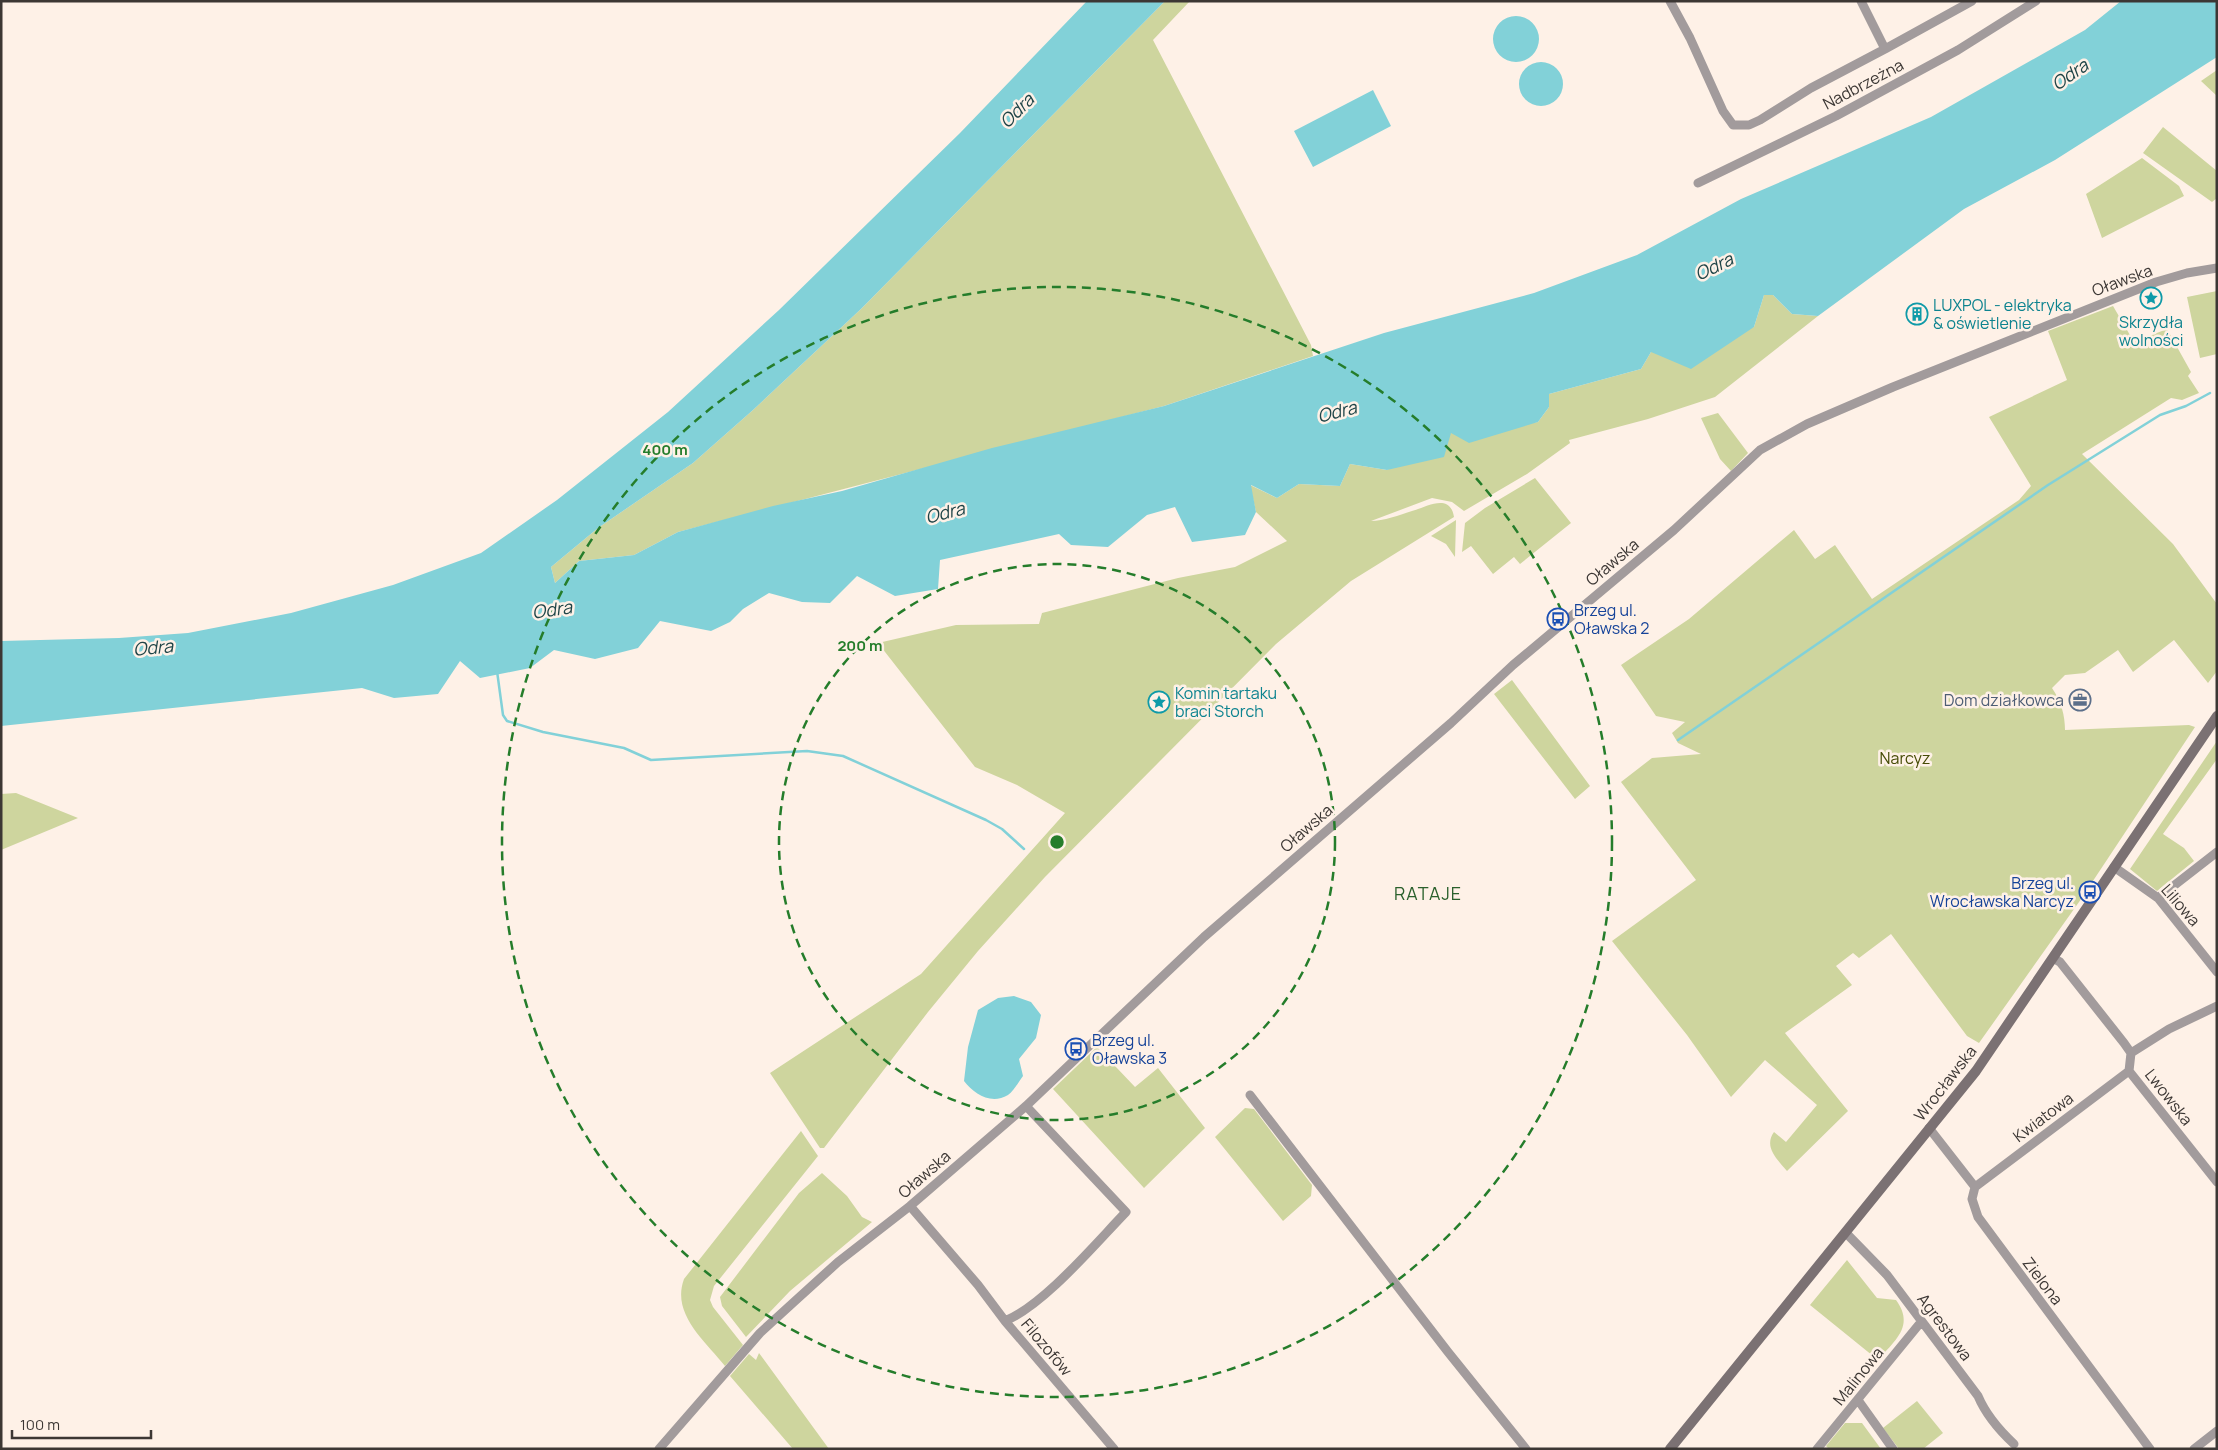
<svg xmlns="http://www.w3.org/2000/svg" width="2218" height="1450" viewBox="0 0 2218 1450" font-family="Manrope,sans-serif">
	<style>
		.green { fill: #ced59e }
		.water { fill: #82d1d8 }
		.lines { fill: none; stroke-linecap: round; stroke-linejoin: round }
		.stream { stroke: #82d1d8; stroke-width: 2.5 }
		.street { stroke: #a29b9c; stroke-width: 9 }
		.secondary { stroke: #7b7173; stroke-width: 10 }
		.ring { fill: none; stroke: #257d2b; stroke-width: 2.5; stroke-dasharray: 9 6 }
		.labels { text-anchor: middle; stroke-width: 5; stroke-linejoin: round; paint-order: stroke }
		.street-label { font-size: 16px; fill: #3c3734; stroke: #fef1e7 }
		.culture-label { font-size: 16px; fill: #0d838f; stroke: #fef1e7; text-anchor: start }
		.transit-label { font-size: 16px; fill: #164399; stroke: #fef1e7; text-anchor: start }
		.service-label { font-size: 16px; fill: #4e5e75; stroke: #fef1e7; text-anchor: end }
		.park-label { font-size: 16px; fill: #464b05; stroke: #fef1e7 }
		.water-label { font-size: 18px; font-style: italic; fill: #1e4447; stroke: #fef1e7 }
		.neighbourhood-label { font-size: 18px; letter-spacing: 1px; fill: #2a602c; stroke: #fef1e7 }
		.centre { fill: #257d2b; stroke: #fef1e7; stroke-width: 2.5 }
		.ring-label { font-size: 15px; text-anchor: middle; font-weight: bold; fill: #257d2b; stroke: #fef1e7; stroke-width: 5; stroke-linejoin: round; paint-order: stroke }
	</style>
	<rect width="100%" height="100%" fill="#fef1e7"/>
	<path class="green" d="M 1165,1 L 1190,1 L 1153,40 L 1311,345 L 1313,356 L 1164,406 L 678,532 L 634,555 L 579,561 L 555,583 L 551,567 L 598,528 L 693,463 L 753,410 L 862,308 Z
		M 2217,70 L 2217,96 L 2201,81 Z
		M 2163,127 L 2217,171 L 2217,198 L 2212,202 L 2143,153 Z
		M 2142,158 L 2179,186 L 2184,196 L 2102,238 L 2086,194 Z
		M 2217,291 L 2217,354 L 2200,358 L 2187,297 Z
		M 1764,295 L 1773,295 L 1792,314 L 1818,316 L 1715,397 L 1648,419 L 1569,440 L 1570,443 L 1527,474 L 1464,511 L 1452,502 L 1432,498 L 1371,521 C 1383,521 1400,515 1412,511 C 1426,507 1450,492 1454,517 L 1351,581 L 1276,644 L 1045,877 L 978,951 L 928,1012 L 824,1148 L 820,1148 L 770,1073 L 921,974 L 1065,813 L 1017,785 L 975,767 L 878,643 L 956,625 L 1039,624 L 1042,613 L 1178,578 L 1235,567 L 1287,541 L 1256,512 L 1250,485 L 1277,498 L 1299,484 L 1340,486 L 1350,464 L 1387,470 L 1451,433 L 1538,422 L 1549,407 L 1549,394 L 1641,369 L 1651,352 L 1754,327 Z
		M 2113,306 L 2134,342 L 2167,329 L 2191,372 L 2188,376 L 2199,393 L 2182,400 L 2171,398 L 2082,454 L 2173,544 L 2217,604 L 2217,671 L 2208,683 L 2174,640 L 2133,672 L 2118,650 L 2085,673 L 2065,675 L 2052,688 C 2061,701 2065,715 2065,730 L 2189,725 L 2195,727 L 2079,902 L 1979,1043 L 1967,1036 L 1891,934 L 1859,958 L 1853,953 L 1836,966 L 1852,985 L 1785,1033 L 1848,1111 L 1787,1171 C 1778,1160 1763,1147 1774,1132 L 1786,1142 L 1817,1105 L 1765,1060 L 1731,1097 L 1687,1035 L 1612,941 L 1696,880 L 1621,782 L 1652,758 L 1701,754 L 1678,743 L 1672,733 L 1685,722 L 1656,716 L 1621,665 L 1689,619 L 1794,530 L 1815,559 L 1835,545 L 1872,599 L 2019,500 L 2031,486 L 1989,417 L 2067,380 L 2048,331 Z
		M 1718,413 L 1748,453 L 1731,471 L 1720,459 L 1701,418 Z
		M 1535,478 L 1571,523 L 1520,564 L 1514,557 L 1493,574 L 1471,546 L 1462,552 L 1465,523 L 1485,508 Z
		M 1456,520 L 1455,557 L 1446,544 L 1431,536 Z
		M 1512,680 L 1590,786 L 1575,799 L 1494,694 Z
		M 2217,741 L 2217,759 L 2163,834 L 2184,848 L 2194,861 L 2157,891 L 2130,869 Z
		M 16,793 L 78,818 L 1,850 L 1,794 Z
		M 1097,1047 L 1135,1087 L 1158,1068 L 1205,1128 L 1144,1188 L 1053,1089 Z
		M 1245,1108 L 1254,1109 L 1312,1185 L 1311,1196 L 1283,1221 L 1215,1137 Z
		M 801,1131 L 818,1156 L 714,1286 L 710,1300 L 713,1307 L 743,1345 L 725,1366 C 705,1341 671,1314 684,1279 Z
		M 822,1173 L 847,1196 L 862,1217 L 872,1222 L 790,1291 L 746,1337 L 722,1306 L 720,1297 L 799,1193 Z
		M 1847,1260 L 1877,1298 L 1896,1300 C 1915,1326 1895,1340 1878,1360 L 1810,1305 Z
		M 759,1353 L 829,1449 L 793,1449 L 730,1376 L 749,1354 L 756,1360 Z
		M 1917,1401 L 1943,1433 L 1923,1449 L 1899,1449 L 1883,1428 Z
		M 1845,1423 L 1862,1423 L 1881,1449 L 1829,1449 L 1826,1446 Z"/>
	<path class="water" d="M 1087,1 L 1165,1 L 862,308 L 753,410 L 693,463 L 598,528 L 551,567 L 555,583 L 579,561 L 634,555 L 678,532 L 773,506 L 842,491 L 992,448 L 1164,406 L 1384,333 L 1534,293 L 1637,255 L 1741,199 L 1931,117 L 2085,30 L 2121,1 L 2217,1 L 2217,57 L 2055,160 L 1964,209 L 1818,316 L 1792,314 L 1773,295 L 1764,295 L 1754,327 L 1691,369 L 1651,352 L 1641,369 L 1549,394 L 1549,407 L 1538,422 L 1469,443 L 1451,433 L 1444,457 L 1387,470 L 1350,464 L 1340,486 L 1299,484 L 1277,498 L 1251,485 L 1256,512 L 1245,535 L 1192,542 L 1175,507 L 1147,515 L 1108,547 L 1071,545 L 1059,534 L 940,560 L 938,589 L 895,596 L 857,576 L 830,603 L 802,602 L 769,593 L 743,609 L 730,622 L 711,631 L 660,621 L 638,648 L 595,659 L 554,650 L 530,668 L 480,678 L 460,661 L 438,694 L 394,698 L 362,688 L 1,726 L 1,641 L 119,638 L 188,633 L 291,613 L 393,585 L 481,553 L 557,500 L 668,412 L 779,310 L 960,133 Z
		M1493 39a23 23 0 1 1 46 0a23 23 0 1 1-46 0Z
		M1519 84a22 22 0 1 1 44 0a22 22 0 1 1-44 0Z
		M 1373,90 L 1391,126 L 1313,167 L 1294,131 Z
		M 1014,996 L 1031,1002 L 1041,1015 L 1036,1038 L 1019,1059 L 1023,1076 C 1019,1081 1014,1091 1008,1095 C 991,1105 974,1094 964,1081 L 968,1047 L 978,1010 L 998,998 Z"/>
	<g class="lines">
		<path class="stream" d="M 497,671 L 503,715 L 507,721 L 543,732 L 624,748 L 651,760 L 807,751 L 843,756 L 986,820 L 1002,829 L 1024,849
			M 1678,740 L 2048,485 L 2160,415 L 2186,406 L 2210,393"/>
		<path class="street" d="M 1670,1 L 1690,38 L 1723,111 L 1733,125 L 1749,125 L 1760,120 L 1811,88 L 1885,49
			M 1861,1 L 1885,49 L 1972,1
			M 1698,183 L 1836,116 L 1958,50 L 2036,1
			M 2114,867 L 2158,898 L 2217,972
			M 2158,898 L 2217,852
			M 2053,958 L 2060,962 L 2124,1043 L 2131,1053 L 2129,1071 L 2217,1182
			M 2131,1053 L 2169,1029 L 2217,1006
			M 1250,1095 L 1448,1352 L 1526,1449
			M 1929,1128 L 1975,1187
			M 1975,1187 L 1972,1199 L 1978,1217 L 2150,1449
			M 1975,1187 L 2129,1071
			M 910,1206 L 978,1285 L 1005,1321 L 1114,1449
			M 1846,1233 L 1887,1275 L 1978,1396 C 1986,1415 1999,1430 2014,1444
			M 1005,1321 C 1044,1305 1095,1244 1126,1212 L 1026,1106
			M 1858,1400 L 1893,1449
			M 659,1449 L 760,1333 L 795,1301 L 838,1262 L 910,1206 L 1026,1106 L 1204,937 L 1451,723 L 1513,665 L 1674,530 L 1760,450 L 1807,424 L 1893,387 L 2156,282 L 2187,273 L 2217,268
			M 1817,1449 L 1921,1322
			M 2194,1449 L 2217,1431"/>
		<path class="secondary" d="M 1670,1449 L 1976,1071 L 2217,716"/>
	</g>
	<g class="ring">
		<circle cx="1057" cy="842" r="278"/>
		<circle cx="1057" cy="842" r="555"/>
	</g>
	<defs>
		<g id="sight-ring" transform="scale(1.125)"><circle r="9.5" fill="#fef1e7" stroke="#0f9aa8" stroke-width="1.5"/><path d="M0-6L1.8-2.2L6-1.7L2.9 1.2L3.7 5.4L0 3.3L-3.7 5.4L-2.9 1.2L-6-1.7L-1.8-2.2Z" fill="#0f9aa8"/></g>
		<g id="building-ring" transform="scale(1.125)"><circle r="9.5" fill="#fef1e7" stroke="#0f9aa8" stroke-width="1.5"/><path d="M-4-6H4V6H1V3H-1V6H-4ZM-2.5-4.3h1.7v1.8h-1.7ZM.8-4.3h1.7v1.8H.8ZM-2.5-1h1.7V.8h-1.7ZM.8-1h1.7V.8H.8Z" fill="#0f9aa8"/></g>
		<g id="bus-ring" transform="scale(1.125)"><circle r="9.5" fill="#fef1e7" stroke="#1a4fb4" stroke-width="1.5"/><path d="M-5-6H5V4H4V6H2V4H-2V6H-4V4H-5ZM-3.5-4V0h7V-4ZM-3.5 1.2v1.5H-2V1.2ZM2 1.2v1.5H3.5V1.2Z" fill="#1a4fb4"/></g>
		<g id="office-ring" transform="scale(1.125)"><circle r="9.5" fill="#fef1e7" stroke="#5c6f8a" stroke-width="1.5"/><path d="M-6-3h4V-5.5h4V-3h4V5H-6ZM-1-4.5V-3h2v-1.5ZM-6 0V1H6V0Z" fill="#5c6f8a"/></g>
	</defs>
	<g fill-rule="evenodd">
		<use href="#sight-ring" x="2151" y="298"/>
		<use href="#building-ring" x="1917" y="314"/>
		<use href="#bus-ring" x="1558" y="619"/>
		<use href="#office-ring" x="2080" y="700"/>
		<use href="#sight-ring" x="1159" y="702"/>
		<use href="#bus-ring" x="2090" y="892"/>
		<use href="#bus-ring" x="1076" y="1049"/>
	</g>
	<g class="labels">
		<g class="street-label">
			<text transform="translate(1863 84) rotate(-28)" y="6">Nadbrzeżna</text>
			<text transform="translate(2122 280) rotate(-20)" y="6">Oławska</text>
			<text transform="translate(1612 562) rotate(-40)" y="6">Oławska</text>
			<text transform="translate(1306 828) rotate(-41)" y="6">Oławska</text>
			<text transform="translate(2181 905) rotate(49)" y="6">Liliowa</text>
			<text transform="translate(1945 1083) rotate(-52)" y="6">Wrocławska</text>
			<text transform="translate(2169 1097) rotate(52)" y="6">Lwowska</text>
			<text transform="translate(2043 1117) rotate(-37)" y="6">Kwiatowa</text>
			<text transform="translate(924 1174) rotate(-41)" y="6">Oławska</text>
			<text transform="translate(2043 1281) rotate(53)" y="6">Zielona</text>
			<text transform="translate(1945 1327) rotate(53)" y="6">Agrestowa</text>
			<text transform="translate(1047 1347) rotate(50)" y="6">Filozofów</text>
			<text transform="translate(1858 1376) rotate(-51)" y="6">Malinowa</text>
		</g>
		<g class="culture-label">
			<text x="1933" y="311">LUXPOL - elektryka<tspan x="1933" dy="18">&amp; oświetlenie</tspan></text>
			<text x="2151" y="328" text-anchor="middle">Skrzydła<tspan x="2151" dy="18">wolności</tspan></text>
			<text x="1175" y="699">Komin tartaku<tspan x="1175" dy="18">braci Storch</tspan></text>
		</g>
		<g class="transit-label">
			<text x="1574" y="616">Brzeg ul.<tspan x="1574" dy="18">Oławska 2</tspan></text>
			<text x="2074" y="889" text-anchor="end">Brzeg ul.<tspan x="2074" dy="18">Wrocławska Narcyz</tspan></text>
			<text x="1092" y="1046">Brzeg ul.<tspan x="1092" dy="18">Oławska 3</tspan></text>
		</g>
		<g class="service-label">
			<text x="2064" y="706">Dom działkowca</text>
		</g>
		<g class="park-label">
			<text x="1905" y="764">Narcyz</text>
		</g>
		<g class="water-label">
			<text transform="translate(2070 75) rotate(-35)" y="6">Odra</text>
			<text transform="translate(1017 111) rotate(-45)" y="6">Odra</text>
			<text transform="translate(1714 267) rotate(-26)" y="6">Odra</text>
			<text transform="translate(1337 412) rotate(-14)" y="6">Odra</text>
			<text transform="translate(945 513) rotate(-14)" y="6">Odra</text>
			<text transform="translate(552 610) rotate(-8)" y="6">Odra</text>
			<text transform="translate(153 648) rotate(-5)" y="6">Odra</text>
		</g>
		<g class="neighbourhood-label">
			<text x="1428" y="900">RATAJE</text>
		</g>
	</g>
	<circle cx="1057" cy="842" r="8" class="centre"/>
	<g class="ring-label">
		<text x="665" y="455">400 m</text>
		<text x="860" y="651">200 m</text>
	</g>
	<rect width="2218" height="1450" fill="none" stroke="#3c3734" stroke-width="5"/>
	<path d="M12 1430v8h139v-8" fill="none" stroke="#3c3734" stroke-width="2.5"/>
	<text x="20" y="1430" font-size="15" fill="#3c3734" stroke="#fef1e7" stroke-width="4" paint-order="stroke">100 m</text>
</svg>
